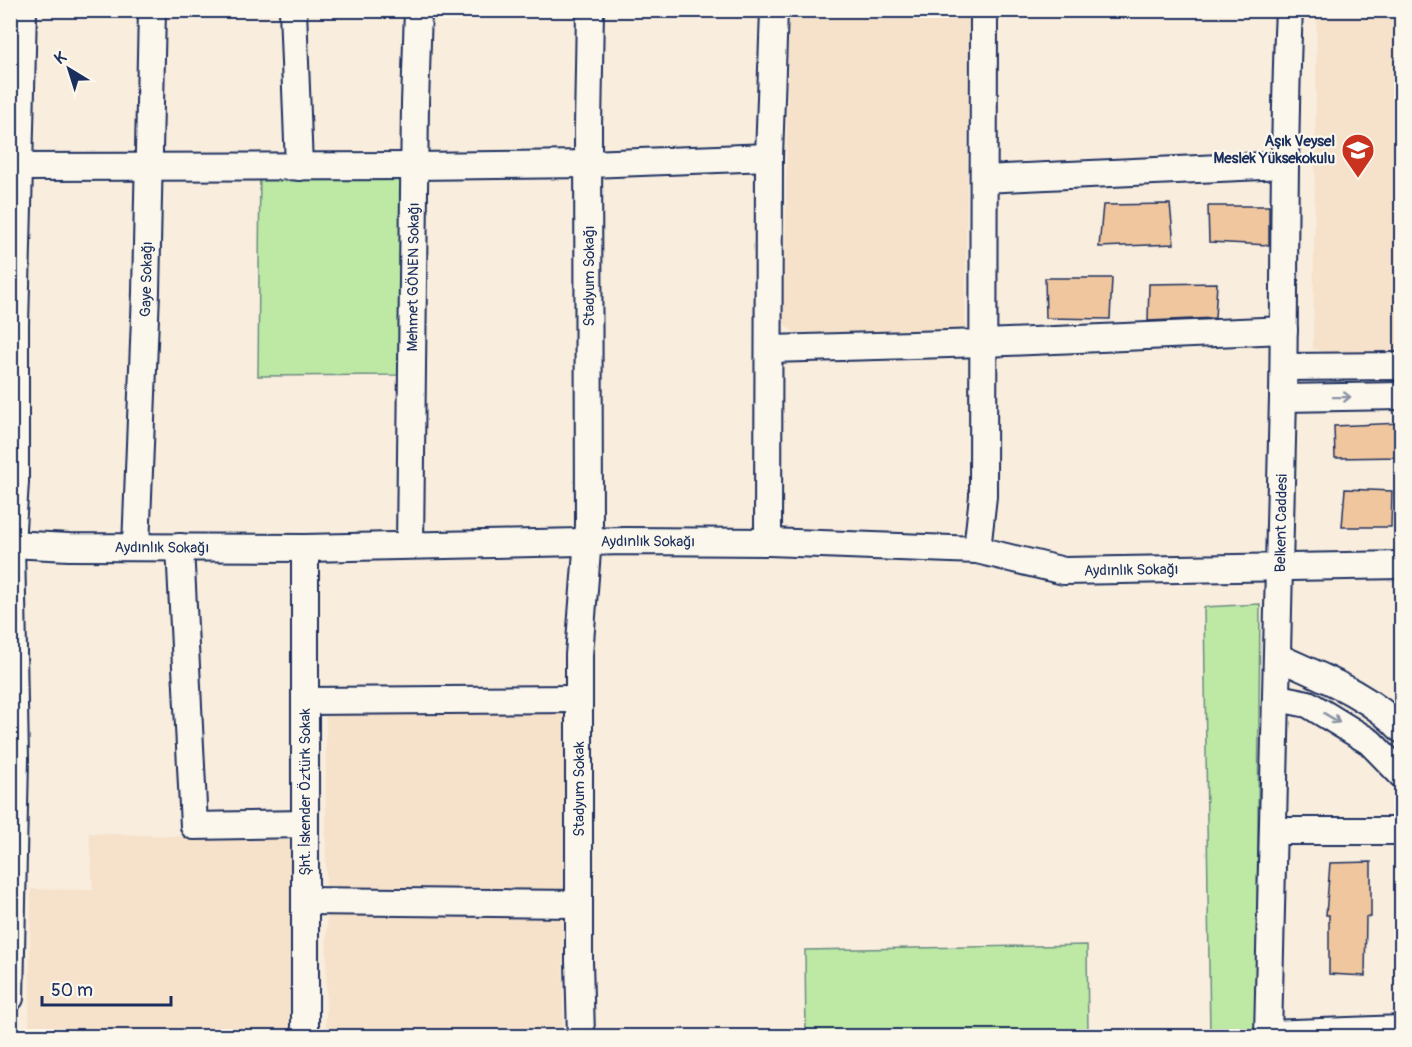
<svg xmlns="http://www.w3.org/2000/svg" width="1412" height="1047" viewBox="0 0 1412 1047" font-family="Pangolin,sans-serif">
	<style>
		.built { fill: #f6e1ca }
		.green { fill: #bde9a5; stroke: #6c8c82; stroke-width: 1.5 }
		.building { fill: #f0c69f; stroke: #1b2f5e; stroke-width: 1.5 }
		.lines { fill: none; stroke-linecap: round; stroke-linejoin: round }
		.minor-casing { stroke: #1b2f5e; stroke-width: 30 }
		.minor { stroke: #fbf7ec; stroke-width: 26 }
		.oneway { stroke: #8b93a5 }
		.labels { text-anchor: middle; stroke-width: 4.5; stroke-linejoin: round; paint-order: stroke }
		.poi-label { font-size: 15px; font-weight: bold; fill: #1b2f5e; stroke: #fbf7ec; text-anchor: end }
		.street-label { font-size: 15px; fill: #1b2f5e; stroke: #fbf7ec }
	</style>
	<rect width="100%" height="100%" fill="#f9eddd"/>
	<filter id="ink" filterUnits="userSpaceOnUse"><feTurbulence type="fractalNoise" baseFrequency=".0167" numOctaves="2"/><feDisplacementMap in="SourceGraphic" scale="12" xChannelSelector="R" yChannelSelector="G"/><feConvolveMatrix kernelMatrix="1 2 1 2 8 2 1 2 1" color-interpolation-filters="sRGB"/></filter>
	<g filter="url(#ink)">
		<path class="built" d="M 789,11 L 969,11 L 965,327 L 952,336 L 794,332 L 784,324 Z
			M 1317,11 L 1401,11 L 1401,356 L 1337,357 L 1313,348 Z
			M 569,708 L 567,892 L 326,887 L 326,713 Z
			M 89,833 L 306,841 L 297,1036 L 29,1036 L 31,889 L 93,890 Z
			M 327,913 L 563,917 L 563,1036 L 326,1036 Z"/>
		<path class="green" d="M 403,165 L 398,375 L 258,376 L 260,166 Z
			M 1260,604 L 1256,1036 L 1210,1036 L 1204,607 Z
			M 1087,945 L 1088,1036 L 806,1036 L 805,950 Z"/>
		<path class="building" d="M 1170,204 L 1174,244 L 1099,247 L 1103,205 Z
			M 1208,206 L 1269,206 L 1269,245 L 1209,242 Z
			M 1045,278 L 1112,278 L 1110,319 L 1046,318 Z
			M 1217,283 L 1215,318 L 1148,321 L 1149,284 Z
			M 1401,423 L 1401,457 L 1335,458 L 1334,426 Z
			M 1345,489 L 1392,491 L 1391,527 L 1342,527 Z
			M 1371,862 L 1371,917 L 1366,917 L 1365,976 L 1329,974 L 1329,915 L 1326,915 L 1330,863 Z"/>
		<g class="lines">
			<g class="minor-casing">
				<g id="minor">
					<path d="M 293,10 L 299,167"/>
					<path d="M 10,167 L 415,166 L 589,164 L 769,157"/>
					<path d="M 984,179 L 1285,165"/>
					<path d="M 770,349 L 984,343 L 1284,330"/>
					<path d="M 1284,367 L 1402,366"/>
					<path d="M 1283,398 L 1402,396"/>
					<path d="M 769,542 L 768,535 L 769,157 L 774,10"/>
					<path id="s1" d="M 10,544 L 69,547 L 305,548 L 626,541 L 769,542 L 977,550 L 1064,571 L 1402,565"/>
					<path id="s2" d="M 410,544 L 415,104 L 418,10"/>
					<path id="s3" d="M 136,547 L 146,292 L 152,10"/>
					<path d="M 180,547 L 194,826 L 305,824"/>
					<path d="M 305,548 L 305,1036"/>
					<path d="M 977,550 L 983,496 L 984,10"/>
					<path d="M 1278,657 C 1319,676 1370,695 1402,730"/>
					<path d="M 1278,698 L 1308,704 L 1370,742 L 1402,775"/>
					<path d="M 305,701 L 579,699"/>
					<path d="M 1274,831 L 1402,831"/>
					<path d="M 305,901 L 579,904"/>
					<path d="M 10,998 L 15,759 L 11,544 L 15,482 L 15,325 L 23,10"/>
					<path d="M 1268,1034 L 1402,1029"/>
					<path d="M 581,1036 L 579,961 L 579,655 L 589,525 L 588,127 L 590,10"/>
					<path id="s4" d="M 1268,1036 C 1275,823 1280,610 1283,397 C 1285,268 1283,139 1289,10"/>
				</g>
			</g>
			<use href="#minor" class="minor"/>
		</g>
		<defs><path id="oneway-shaft" d="M-6 0H5M1.5-3L5.5 0L1.5 3" fill="none" stroke-width="1.6" stroke-linecap="round" stroke-linejoin="round" transform="scale(1.5)"/></defs>
		<g class="oneway">
			<use href="#oneway-shaft" transform="translate(1342 397) rotate(-1)"/>
			<use href="#oneway-shaft" transform="translate(1332 718) rotate(31)"/>
		</g>
	</g>
	<defs>
		<g id="university-pin" transform="scale(1.725)"><path d="M0 17L-7.5 6A9.5 9.5 0 1 1 7.5 6Z" fill="#c8321e" stroke="#fbf7ec"/><path d="M0-5L7-2L0 1L-7-2ZM-4 1L0 2.5L4 1V4Q0 6-4 4Z" fill="#fff"/></g>
	</defs>
	<g fill-rule="evenodd">
		<use href="#university-pin" x="1358" y="150"/>
	</g>
	<g class="labels">
		<g class="poi-label">
			<text x="1335" y="146">Aşık Veysel<tspan x="1335" dy="17">Meslek Yüksekokulu</tspan></text>
		</g>
		<g class="street-label">
			<text transform="translate(589 276) rotate(-90)" y="5">Stadyum Sokağı</text>
			<text dy="5" stroke="none"><textPath href="#s2" startOffset="267">Mehmet GÖNEN Sokağı</textPath></text>
			<text dy="5" stroke="none"><textPath href="#s3" startOffset="268">Gaye Sokağı</textPath></text>
			<text dy="5" stroke="none"><textPath href="#s4" startOffset="513">Belkent Caddesi</textPath></text>
			<text dy="5" stroke="none"><textPath href="#s1" startOffset="638">Aydınlık Sokağı</textPath></text>
			<text dy="5" stroke="none"><textPath href="#s1" startOffset="152">Aydınlık Sokağı</textPath></text>
			<text dy="5" stroke="none"><textPath href="#s1" startOffset="1124">Aydınlık Sokağı</textPath></text>
			<text transform="translate(579 789) rotate(-90)" y="5">Stadyum Sokak</text>
			<text transform="translate(305 792) rotate(-90)" y="5">Şht. İskender Öztürk Sokak</text>
		</g>
	</g>
	<rect width="1412" height="1047" fill="none" stroke="#fbf7ec" stroke-width="36"/>
	<rect x="18" y="18" width="1376" height="1011" fill="none" stroke="#1b2f5e" stroke-width="2" filter="url(#ink)"/>
	<g transform="translate(69 69) rotate(322)" stroke="#fbf7ec" stroke-width="4.5" paint-order="stroke">
	<path d="M0-4.5L10 22L0 15L-10 22Z" fill="#1b2f5e"/>
	<text y="-9" font-size="16" font-weight="bold" text-anchor="middle" fill="#1b2f5e">K</text>
	</g>
	<path d="M42 996v9h129v-9" fill="none" stroke="#1b2f5e" stroke-width="3"/>
	<text x="51" y="996" font-size="18" fill="#1b2f5e" stroke="#fbf7ec" stroke-width="4.5" paint-order="stroke">50 m</text>
</svg>
